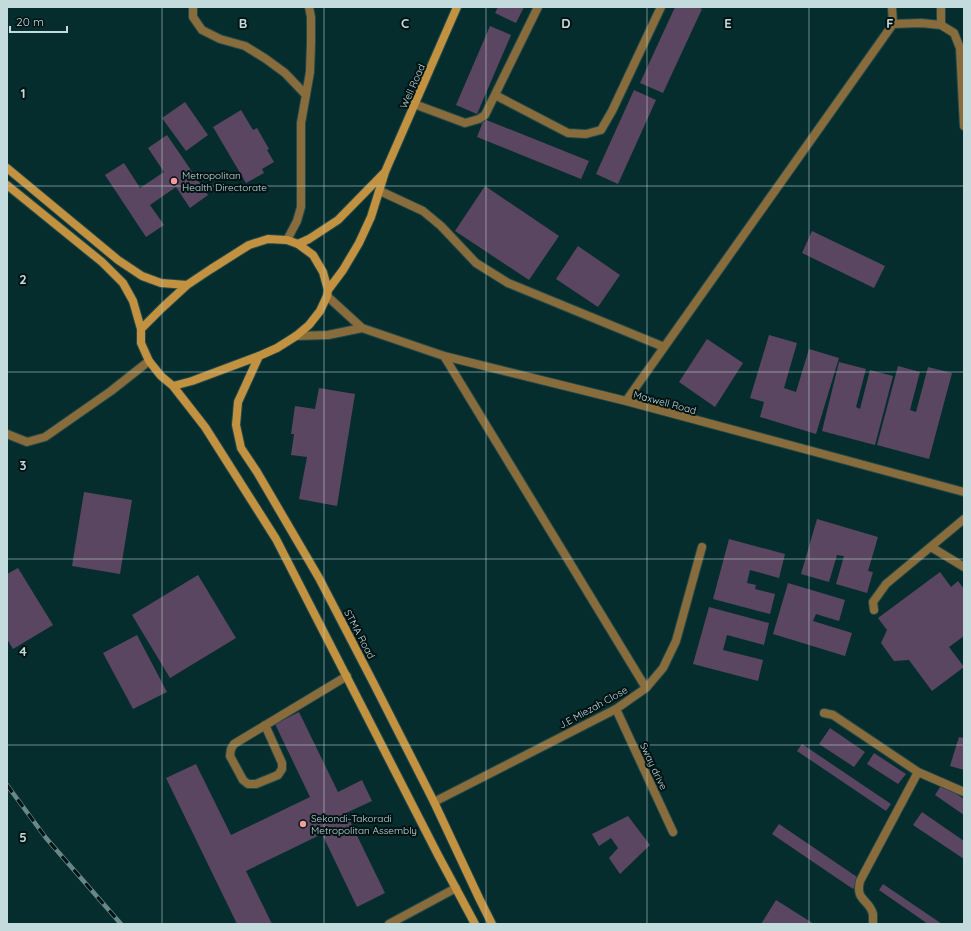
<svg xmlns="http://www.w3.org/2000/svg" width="971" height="931" viewBox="0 0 971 931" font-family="Quicksand,sans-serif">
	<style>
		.building { fill: #5b4661 }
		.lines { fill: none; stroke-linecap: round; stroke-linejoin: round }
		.lane-casing { stroke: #24494a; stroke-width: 10 }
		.street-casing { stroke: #24494a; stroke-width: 10 }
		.secondary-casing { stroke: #24494a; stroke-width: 10 }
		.lane { stroke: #896c3c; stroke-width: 8 }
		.street { stroke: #896c3c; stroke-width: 8 }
		.secondary { stroke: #c29241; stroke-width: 8 }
		.rail-casing { stroke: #678788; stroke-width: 4.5 }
		.rail { stroke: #021314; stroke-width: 3; stroke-dasharray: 9; stroke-linecap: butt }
		.grid { fill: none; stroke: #c3dbdc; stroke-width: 1; stroke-opacity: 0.55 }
		.poi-dot { fill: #f59b9d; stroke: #021314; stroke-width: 1.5 }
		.labels { text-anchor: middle; stroke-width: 4; stroke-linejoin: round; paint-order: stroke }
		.street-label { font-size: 10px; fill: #c3dbdc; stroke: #021314 }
		.poi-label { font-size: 10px; fill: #c3dbdc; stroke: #021314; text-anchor: start }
		.grid-label { font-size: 13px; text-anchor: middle; font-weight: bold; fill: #c3dbdc; stroke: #021314; stroke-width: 4; stroke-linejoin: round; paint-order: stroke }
	</style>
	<rect width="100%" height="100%" fill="#062d2e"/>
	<path class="building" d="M 498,7 L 524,7 L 516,23 L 495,13 Z
		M 675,7 L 698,7 L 702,9 L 663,93 L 640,83 Z
		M 490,26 L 511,35 L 477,114 L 456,105 Z
		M 634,90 L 656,100 L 618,184 L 596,174 Z
		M 185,102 L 208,135 L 186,151 L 162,118 Z
		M 241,110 L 253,130 L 257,128 L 269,149 L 267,150 L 274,162 L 262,169 L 264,173 L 246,183 L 213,127 Z
		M 484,119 L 589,161 L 581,179 L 477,137 Z
		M 167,135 L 208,195 L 190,208 L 176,187 L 150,205 L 164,225 L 146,237 L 105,175 L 124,163 L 140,188 L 164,172 L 148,148 Z
		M 485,186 L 559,236 L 529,280 L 455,231 Z
		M 812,231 L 885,266 L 874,288 L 802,253 Z
		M 578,246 L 620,275 L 598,307 L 556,279 Z
		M 769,335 L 797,343 L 784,388 L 796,392 L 809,349 L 839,358 L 816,434 L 760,417 L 764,402 L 750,398 Z
		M 707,339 L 743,363 L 715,407 L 679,382 Z
		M 839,362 L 866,369 L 856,407 L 860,409 L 870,370 L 893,376 L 875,445 L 822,431 Z
		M 898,366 L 920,372 L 910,410 L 916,412 L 928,367 L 952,373 L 929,459 L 877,445 Z
		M 319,388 L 355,394 L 337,506 L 299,499 L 307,457 L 291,455 L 294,434 L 291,434 L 295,406 L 315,409 Z
		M 84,492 L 132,500 L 120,574 L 72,566 Z
		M 817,519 L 878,537 L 868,571 L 873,572 L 867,593 L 836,584 L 844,556 L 837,555 L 829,582 L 801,574 Z
		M 729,539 L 785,554 L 779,578 L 750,570 L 747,583 L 756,585 L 755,589 L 775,594 L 770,614 L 713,599 Z
		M 18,568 L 53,625 L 13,649 L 7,639 L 7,574 Z
		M 940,572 L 951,587 L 958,581 L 964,589 L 964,636 L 949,647 L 964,667 L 932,691 L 909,660 L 894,661 L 881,643 L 887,630 L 878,618 Z
		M 198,575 L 236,638 L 170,678 L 132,615 Z
		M 788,583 L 845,600 L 839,621 L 816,614 L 813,621 L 852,633 L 845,656 L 773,634 Z
		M 709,607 L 769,623 L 764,645 L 727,635 L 723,650 L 763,660 L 758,681 L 693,664 Z
		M 137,635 L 167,692 L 133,709 L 103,653 Z
		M 299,712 L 338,792 L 362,780 L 372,801 L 346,813 L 385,893 L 357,907 L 322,834 L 246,871 L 272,924 L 237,924 L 166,778 L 196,764 L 231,835 L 310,797 L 275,724 Z
		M 830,728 L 865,752 L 854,767 L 819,744 Z
		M 959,737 L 964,738 L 964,770 L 950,766 Z
		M 802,744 L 891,804 L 886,811 L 797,751 Z
		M 874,753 L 906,774 L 898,784 L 867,764 Z
		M 942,784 L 964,799 L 964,815 L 935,795 Z
		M 922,812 L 964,841 L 964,859 L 913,825 Z
		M 628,816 L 650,845 L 620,874 L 609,858 L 618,848 L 611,838 L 599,846 L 592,834 Z
		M 779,824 L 860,879 L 853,889 L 772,834 Z
		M 883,884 L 942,924 L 928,924 L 879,890 Z
		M 776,900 L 814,924 L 761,924 Z"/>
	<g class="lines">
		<g class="lane-casing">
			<path id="lane" d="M 193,7 L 193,17 L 202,30 L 220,39 L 245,46 L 266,59 L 285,73 L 306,95
				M 495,95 L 568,133 L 586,134 L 601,130 L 612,111 L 661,7
				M 414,104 L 465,123 L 479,119 L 485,115 L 538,7
				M 380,191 L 423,211 L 441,226 L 476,263 L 508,283 L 664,347
				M 287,240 L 297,221 L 301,207 L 301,123 L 310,72 L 311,43 L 311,17 L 309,7
				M 7,434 L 27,442 L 45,437 L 111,391 L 149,361
				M 931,547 L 964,567
				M 874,610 L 873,602 L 886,584 L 964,519
				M 265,725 L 282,763 L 282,769 L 278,775 L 256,784 L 248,784 L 243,780 L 230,756 L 231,749 L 234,744 L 347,676
				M 389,924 L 456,888"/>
		</g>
		<g class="street-casing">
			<path id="street" d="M 893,24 L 921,23 L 941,25 L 954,33 L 960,48 L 964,126
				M 941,25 L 941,7
				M 327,296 L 362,328 L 444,356 L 626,401 L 964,492
				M 296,336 L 328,335 L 362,328
				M 444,356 L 646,688
				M 626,401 L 893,24 L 892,7
				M 616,709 L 673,832
				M 824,713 L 833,715 L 918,772 L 964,792
				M 434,802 L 616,709 L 646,688 L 663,668 L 676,641 L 702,547
				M 873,924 C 873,921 873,917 873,914 C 869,899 855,901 860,881 L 918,772"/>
		</g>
		<g class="secondary-casing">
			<path id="secondary" d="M 7,168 L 118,260 L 142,276 L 161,283 L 187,285
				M 7,185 L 102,262 L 123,283 L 133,301 L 141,329
				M 298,244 L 309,239 L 338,220 L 384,173
				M 328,290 L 343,270 L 359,243 L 371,217 L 385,172 L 457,7
				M 259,356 L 238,402 L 236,425 L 241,448 L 257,472 L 319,578 L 374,684 L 434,802 L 479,898 L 492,924
				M 173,386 L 192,381 L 259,356 L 277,348 L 296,336 L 309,325 L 320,311 L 327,296 L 328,290 L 323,272 L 313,255 L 298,244 L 287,240 L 268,239 L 249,245 L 211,269 L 187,285 L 162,308 L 141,329 L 141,343 L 149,361 L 161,376 L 173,386 L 205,427 L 276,539 L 438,855 L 475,924"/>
		</g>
		<use href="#lane" class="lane"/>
		<use href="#street" class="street"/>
		<use href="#secondary" class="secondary"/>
		<g class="rail-casing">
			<path id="rail" d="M 7,785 L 46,838 L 121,924"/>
		</g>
		<use href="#rail" class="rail"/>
	</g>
	<path class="grid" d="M 162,7 L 162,924M 324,7 L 324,924M 486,7 L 486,924M 647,7 L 647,924M 809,7 L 809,924M 7,186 L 964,186M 7,372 L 964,372M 7,559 L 964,559M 7,745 L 964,745"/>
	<g class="poi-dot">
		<circle cx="174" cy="181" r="4"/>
		<circle cx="303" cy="824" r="4"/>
	</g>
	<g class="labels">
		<g class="street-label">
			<text transform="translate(412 86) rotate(-66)" y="4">Well Road</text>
			<text transform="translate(665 402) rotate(15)" y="4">Maxwell Road</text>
			<text transform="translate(360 634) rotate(62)" y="4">STMA Road</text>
			<text transform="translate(593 707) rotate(-29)" y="4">J.E Miezah Close</text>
			<text transform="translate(654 766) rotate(65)" y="4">Sway drive</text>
		</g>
		<g class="poi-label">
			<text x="182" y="179">Metropolitan<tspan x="182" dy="12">Health Directorate</tspan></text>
			<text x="311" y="822">Sekondi-Takoradi<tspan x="311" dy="12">Metropolitan Assembly</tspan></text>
		</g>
	</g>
	<g class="grid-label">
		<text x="243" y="28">B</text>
		<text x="405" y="28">C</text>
		<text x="566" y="28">D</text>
		<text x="728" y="28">E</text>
		<text x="890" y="28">F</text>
		<text x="23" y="98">1</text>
		<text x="23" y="284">2</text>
		<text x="23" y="470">3</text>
		<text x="23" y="656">4</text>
		<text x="23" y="842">5</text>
	</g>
	<rect width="971" height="931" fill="none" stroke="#c3dbdc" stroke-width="16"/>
	<path d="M10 26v6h57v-6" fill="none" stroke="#c3dbdc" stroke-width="2"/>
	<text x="16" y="26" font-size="12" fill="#c3dbdc" stroke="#021314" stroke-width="3" paint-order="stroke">20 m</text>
</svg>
